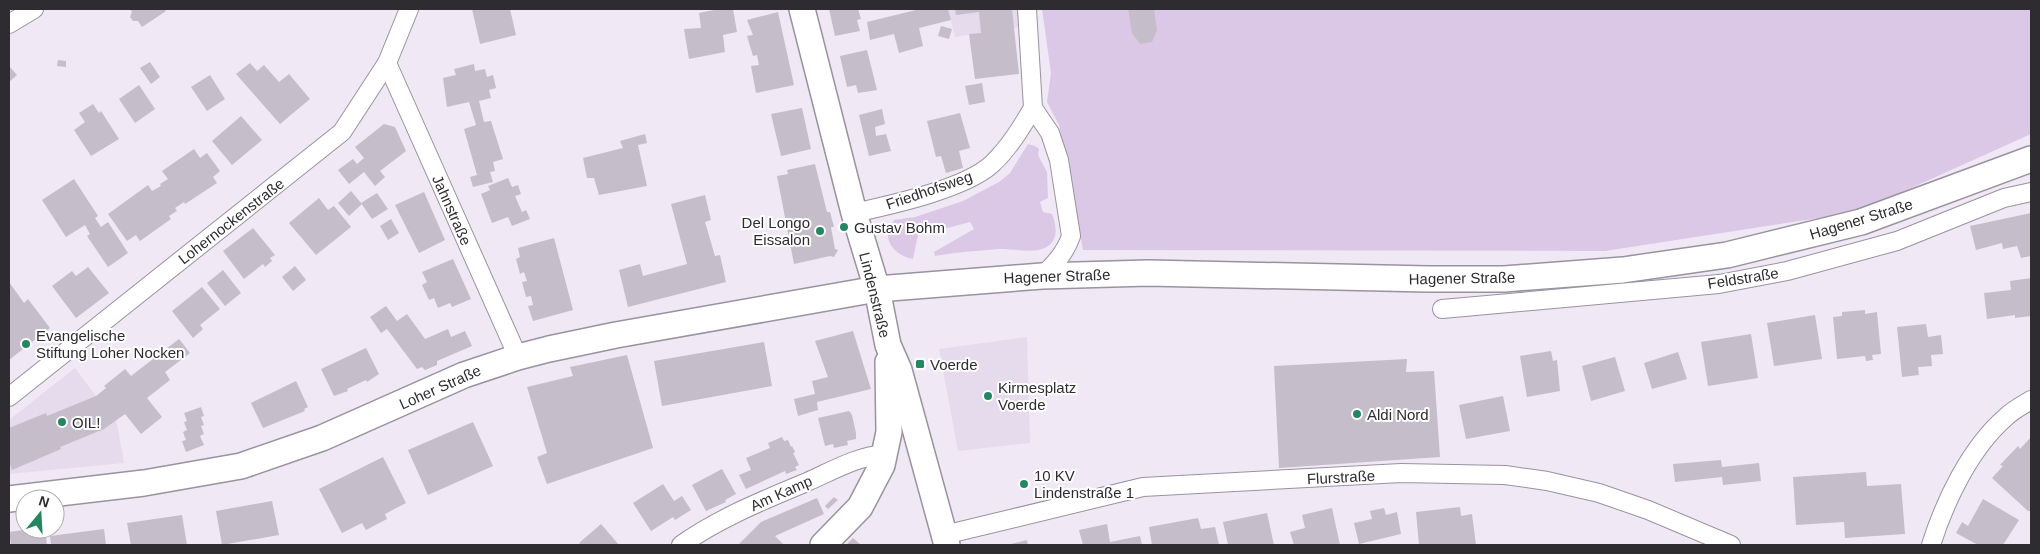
<svg xmlns="http://www.w3.org/2000/svg" width="2040" height="554" viewBox="0 0 2040 554" font-family="Helvetica,sans-serif">
<rect width="100%" height="100%" fill="#f0e8f5"/>
<g fill="#e6daed">
<polygon points="948,9 1020,9 1022,25 1015,28 955,37"/>
<polygon points="1027,337 1030,443 958,451 939,349"/>
<polygon points="75,368 117,424 124,463 9,474 9,420"/>
</g>
<g fill="#dbc8e7">
<polygon points="1042,9 2031,9 2031,134 1858,212 1605,251 1083,250 1059,125 1047,102 1051,73"/>
<path d="M1028,144l7,2 4,3 -1,6 9,17 1,26 -8,4 3,10 9,2c4,10 7,25 -4,32 -12,9 -37,2 -50,3 -21,2 -42,3 -63,7l-1,-4 40,-23 -4,-7 -30,8 -8,-2 -13,2 -6,29c-12,-2 -25,-11 -25,-24 0,-4 4,-11 6,-15l21,-3 48,-16 36,-19 11,-9z"/>
</g>
<g fill="#c5bdca">
<polygon points="130,9 164,9 166,11 142,27 138,21 133,21 130,17 132,12"/>
<polygon points="472,9 510,9 516,35 480,44"/>
<polygon points="719,9 733,9 737,32 723,35 725,52 689,59 684,29 701,28 699,13"/>
<polygon points="829,9 858,9 861,19 857,20 860,31 835,36"/>
<polygon points="920,9 948,9 951,20 919,28 923,46 899,53 894,34 870,40 867,22"/>
<polygon points="955,9 1012,9 1019,74 975,79 969,34 981,33 979,12 956,15"/>
<polygon points="1128,9 1154,9 1157,30 1152,42 1140,44 1132,33"/>
<polygon points="778,12 794,85 756,93 751,66 759,65 757,55 753,56 747,36 753,35 747,20"/>
<polygon points="941,26 952,29 949,39 938,36"/>
<polygon points="867,50 877,90 858,93 856,85 847,87 840,56"/>
<polygon points="58,60 66,61 66,67 57,66"/>
<polygon points="150,62 160,77 151,84 140,68"/>
<polygon points="250,63 257,71 264,65 279,82 289,74 310,99 280,124 236,74"/>
<polygon points="474,64 475,71 485,69 487,77 493,75 496,88 489,90 491,98 479,101 484,122 491,121 503,159 493,162 495,171 490,172 493,182 473,187 470,177 477,175 464,129 476,125 469,102 447,107 443,78 456,75 454,69"/>
<polygon points="9,66 17,75 9,82"/>
<polygon points="210,75 225,99 207,111 191,87"/>
<polygon points="982,83 985,102 969,105 965,86"/>
<polygon points="139,85 155,109 135,123 119,99"/>
<polygon points="93,104 99,113 101,111 119,139 91,156 74,130 85,122 79,113"/>
<polygon points="802,108 811,149 781,156 771,114"/>
<polygon points="882,109 885,124 875,127 876,136 886,134 891,151 869,156 859,115"/>
<polygon points="960,113 970,148 959,151 963,168 946,173 941,156 936,157 927,121"/>
<polygon points="241,116 262,140 232,165 212,141"/>
<polygon points="384,124 395,127 406,151 380,171 385,177 375,186 364,172 349,184 338,170 353,159 357,164 364,158 355,147"/>
<polygon points="645,134 647,143 638,145 647,186 599,195 594,178 587,178 583,158 623,148 620,141"/>
<polygon points="194,149 200,158 207,153 220,171 213,177 217,183 185,204 184,202 175,208 177,211 169,216 171,219 140,241 136,235 127,241 108,214 148,185 152,191 161,186 160,184 168,179 162,171"/>
<polygon points="815,164 827,212 830,212 834,227 831,227 835,249 838,250 834,257 830,256 794,264 777,176 788,174 787,170"/>
<polygon points="508,178 512,187 518,185 521,194 515,196 522,212 526,210 530,219 512,226 508,217 492,223 481,194 490,190 488,186"/>
<polygon points="74,179 98,216 95,218 101,227 108,222 128,253 108,267 87,236 90,234 85,225 66,237 42,200"/>
<polygon points="351,191 362,204 349,216 338,203"/>
<polygon points="424,192 445,240 419,253 395,205"/>
<polygon points="377,193 388,209 372,219 361,203"/>
<polygon points="705,195 711,220 705,222 715,256 720,255 726,282 628,307 619,270 640,264 643,276 687,264 671,204"/>
<polygon points="319,198 328,210 334,206 351,227 316,255 289,223"/>
<polygon points="2031,213 2031,256 2021,258 2017,246 2003,249 2002,243 1976,250 1970,226"/>
<polygon points="391,219 399,233 388,240 380,226"/>
<polygon points="253,228 275,255 270,258 272,261 265,267 263,264 244,279 223,251"/>
<polygon points="554,238 573,310 533,321 528,306 533,305 531,296 526,297 522,282 527,281 524,272 520,274 516,259 520,257 518,248"/>
<polygon points="453,259 471,299 452,307 450,303 438,308 434,298 429,300 422,285 427,282 422,272"/>
<polygon points="295,266 306,280 293,291 282,277"/>
<polygon points="88,267 109,293 76,318 52,286 72,271 76,276"/>
<polygon points="223,270 241,293 225,306 207,283"/>
<polygon points="2031,278 2031,316 2015,318 2015,315 1987,319 1984,293 2011,290 2010,281"/>
<polygon points="9,282 24,303 28,299 50,328 9,360"/>
<polygon points="202,287 220,309 200,325 203,329 193,338 172,311"/>
<polygon points="386,306 397,321 407,314 425,339 448,329 451,337 465,331 472,346 437,361 437,365 425,370 422,367 417,369 387,329 381,333 370,317"/>
<polygon points="1865,310 1865,314 1877,312 1881,354 1872,355 1873,360 1866,361 1865,356 1837,359 1833,317 1842,316 1842,312"/>
<polygon points="1815,315 1822,359 1774,366 1767,323"/>
<polygon points="1926,324 1928,337 1941,335 1943,354 1931,355 1932,366 1918,367 1919,375 1902,377 1897,327"/>
<polygon points="853,331 871,389 817,402 818,410 798,416 794,399 815,394 812,381 828,377 815,341"/>
<polygon points="1751,334 1758,378 1708,386 1701,342"/>
<polygon points="179,339 190,353 165,372 170,380 147,398 162,417 141,434 125,414 104,429 60,447 61,449 12,470 9,461 9,428 46,413 47,416 96,396 106,388 104,386 125,369 131,376"/>
<polygon points="764,342 772,386 662,406 654,361"/>
<polygon points="366,348 379,374 367,382 366,380 347,389 348,391 334,396 321,369"/>
<polygon points="1551,351 1553,361 1557,360 1560,391 1527,397 1520,356"/>
<polygon points="1678,352 1687,379 1652,389 1644,363"/>
<polygon points="627,355 653,448 547,484 537,457 547,453 527,387 573,376 570,367"/>
<polygon points="1615,357 1625,391 1591,401 1582,366"/>
<polygon points="1407,359 1406,372 1434,371 1440,457 1279,468 1274,366"/>
<polygon points="296,381 308,407 304,409 305,411 263,428 251,403"/>
<polygon points="1503,396 1510,431 1466,439 1459,405"/>
<polygon points="201,407 204,416 201,417 204,425 201,426 204,434 200,436 204,445 186,452 182,441 186,440 183,432 187,430 184,422 187,421 184,413"/>
<polygon points="849,411 852,415 856,433 856,439 847,441 848,445 834,448 833,444 825,446 818,418"/>
<polygon points="473,422 493,466 428,495 408,450"/>
<polygon points="782,437 784,441 788,440 791,447 792,446 795,452 793,453 799,465 795,467 797,470 786,474 785,471 746,489 739,475 751,470 746,458 770,448 768,443"/>
<polygon points="2031,437 2031,511 2028,511 1992,478 2003,466 2000,465 2018,446 2020,449"/>
<polygon points="383,457 406,503 385,514 387,519 366,530 362,523 342,533 319,489"/>
<polygon points="1721,460 1722,467 1759,463 1761,481 1723,485 1722,477 1675,482 1673,464"/>
<polygon points="722,469 736,494 725,500 726,502 706,511 692,485"/>
<polygon points="1866,472 1867,486 1901,484 1905,534 1845,538 1844,522 1796,525 1793,477"/>
<polygon points="1028,479 1029,487 1020,489 1018,482"/>
<polygon points="663,484 674,501 682,496 691,510 675,520 673,517 651,531 633,503"/>
<polygon points="834,497 838,500 828,509 825,506"/>
<polygon points="817,498 824,514 775,536 783,544 781,545 738,545 761,522"/>
<polygon points="1983,499 2019,520 2003,545 1978,545 1956,533 1962,522 1968,526"/>
<polygon points="272,501 279,535 222,545 216,511"/>
<polygon points="1460,507 1461,516 1472,514 1476,545 1419,545 1416,512"/>
<polygon points="1332,508 1340,545 1294,545 1290,532 1305,528 1302,515"/>
<polygon points="1384,508 1386,515 1397,512 1401,534 1359,544 1354,523 1372,519 1370,511"/>
<polygon points="1267,513 1274,545 1228,545 1223,522"/>
<polygon points="182,515 187,545 131,545 127,523"/>
<polygon points="1198,518 1201,529 1215,527 1219,545 1152,545 1149,527"/>
<polygon points="601,524 619,545 582,545 579,543"/>
<polygon points="1107,524 1110,542 1140,536 1142,545 1083,545 1079,530"/>
<polygon points="30,529 45,529 47,545 11,545 9,532"/>
<polygon points="104,529 106,545 51,545 50,536"/>
<polygon points="853,538 861,545 846,545"/>
<polygon points="1027,540 1028,545 1007,545"/>
</g>
<g fill="none" stroke-linecap="round" stroke-linejoin="round">
<defs>
<g id="street">
<path d="M1027,9l6,99 17,25 9,27 12,76c-6,17 -16,28 -29,40"/>
<polyline points="9,24 34,9"/>
<polyline points="387,63 518,357"/>
<path d="M854,213c36,-8 111,-24 138,-49 17,-16 29,-36 41,-56"/>
<polyline points="1442,309 1719,284 1787,271 1897,241 2004,198 2031,192"/>
<polyline points="9,397 342,132 387,63 409,9"/>
<polyline points="944,535 1143,487 1401,473 1505,475 1547,481 1599,493 1648,510 1731,545"/>
<path d="M681,545c38,-27 83,-45 126,-63 27,-12 48,-25 78,-28"/>
<path d="M1931,545c14,-44 39,-97 75,-128 7,-7 17,-12 25,-17"/>
</g>
<g id="secondary">
<polyline points="802,9 854,213 877,289 888,345 899,370 947,545"/>
<polyline points="9,499 144,483 241,466 322,438 464,375 518,357 549,349 616,335 877,289 1042,276 1148,273 1428,279 1504,279 1623,270 1727,255 1861,222 2031,159"/>
<polyline points="823,545 860,507 882,465 889,432 888,362"/>
</g>
</defs>
<use href="#street" stroke="#9a929e" stroke-width="20"/>
<use href="#secondary" stroke="#9a929e" stroke-width="28"/>
<use href="#street" stroke="#fff" stroke-width="18"/>
<use href="#secondary" stroke="#fff" stroke-width="25"/>
</g>
<g fill="#258761" stroke="#fff" stroke-width="2">
<circle cx="844" cy="227" r="5"/>
<circle cx="820" cy="231" r="5"/>
<circle cx="26" cy="344" r="5"/>
<rect x="915" y="359" width="10" height="10" rx="2.5"/>
<circle cx="988" cy="396" r="5"/>
<circle cx="1357" cy="414" r="5"/>
<circle cx="62" cy="422" r="5"/>
<circle cx="1024" cy="484" r="5"/>
</g>
<g text-anchor="middle" dominant-baseline="central" stroke-width="4" stroke-linejoin="round" paint-order="stroke">
<g font-size="15" fill="#2f2c31" stroke="#fff">
<text transform="translate(929 190) rotate(-19)">Friedhofsweg</text>
<text transform="translate(452 210) rotate(66)">Jahnstraße</text>
<text transform="translate(1861 219) rotate(-17)">Hagener Straße</text>
<text transform="translate(231 221) rotate(-38)">Lohernockenstraße</text>
<text transform="translate(1057 276) rotate(-2)">Hagener Straße</text>
<text transform="translate(1462 278) rotate(-1)">Hagener Straße</text>
<text transform="translate(1743 278) rotate(-9)">Feldstraße</text>
<text transform="translate(875 295) rotate(76)">Lindenstraße</text>
<text transform="translate(440 387) rotate(-24)">Loher Straße</text>
<text transform="translate(1341 477) rotate(-3)">Flurstraße</text>
<text transform="translate(781 493) rotate(-24)">Am Kamp</text>
</g>
<g font-size="15" fill="#2f2c31" stroke="#fff" text-anchor="start">
<text x="810" y="222" text-anchor="end">Del Longo<tspan x="810" dy="17">Eissalon</tspan></text>
<text x="854" y="227">Gustav Bohm</text>
<text x="36" y="335">Evangelische<tspan x="36" dy="17">Stiftung Loher Nocken</tspan></text>
<text x="930" y="364">Voerde</text>
<text x="998" y="387">Kirmesplatz<tspan x="998" dy="17">Voerde</tspan></text>
<text x="1367" y="414">Aldi Nord</text>
<text x="72" y="422">OIL!</text>
<text x="1034" y="475">10 KV<tspan x="1034" dy="17">Lindenstraße 1</tspan></text>
</g>
</g>
<rect width="2040" height="554" fill="none" stroke="#2f2c31" stroke-width="20"/>
<g transform="translate(40 514) rotate(18)"><circle r="24" fill="#ffffff" stroke="#acabad"/>
<path d="M0-4L9 19L0 12L-9 19Z" fill="#258761"/>
<text y="-8" font-size="14" font-weight="bold" text-anchor="middle" fill="#2f2c31">N</text>
</g>
</svg>
